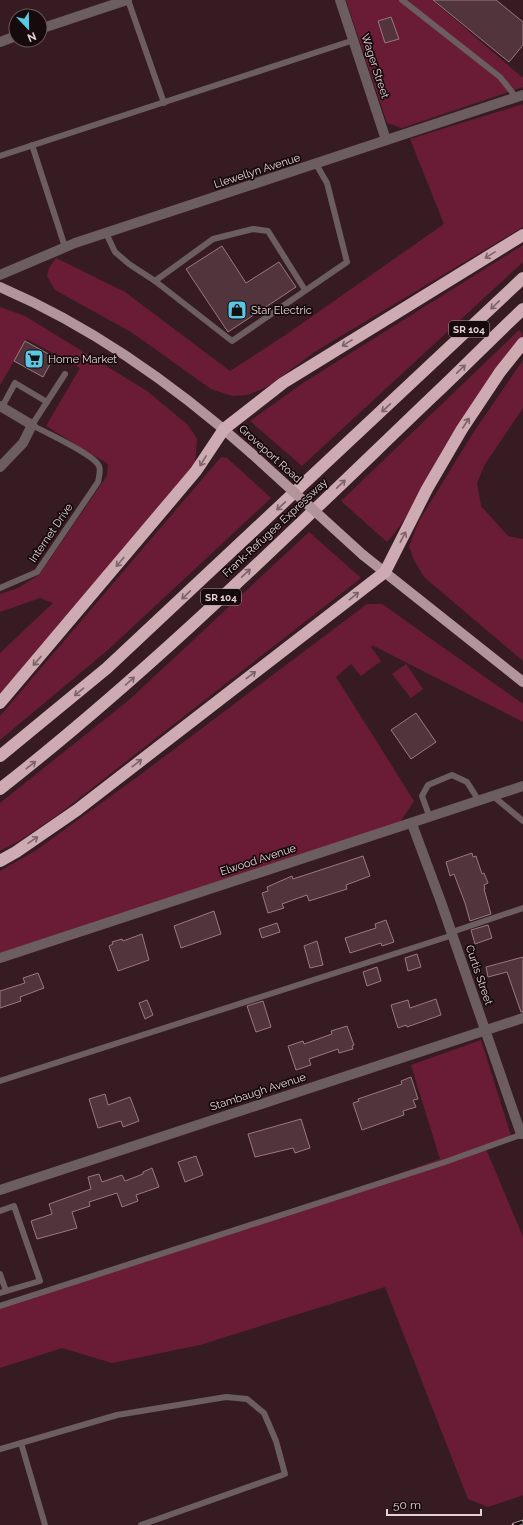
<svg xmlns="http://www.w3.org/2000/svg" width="523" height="1525" viewBox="0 0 523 1525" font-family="Raleway,sans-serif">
<rect width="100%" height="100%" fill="#361c22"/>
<g fill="#6a1c36">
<polygon points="346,0 432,0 523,78 523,87 402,128 387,123"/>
<polygon points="523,104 523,227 316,351 267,387 247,395 232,396 211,389 131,332 55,290 47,276 49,268 56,258 125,292 230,371 284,336 444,224 410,139"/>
<polygon points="523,245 523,262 302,466 250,421 303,383"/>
<polygon points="0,307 25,316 147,391 188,425 197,439 195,465 0,695 0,653 53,603 40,598 0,612 0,594 18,588 39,575 107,476 108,464 46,426 80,368 27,339 0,385"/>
<path d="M519,330l4,5c-28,36 -56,74 -79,113 -18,31 -33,68 -57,94l-46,-41z"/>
<polygon points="523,360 523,408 485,464 477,483 481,506 508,536 523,539 523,661 424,577 414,560 409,546 419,521 473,433"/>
<polygon points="221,457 227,458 271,498 109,649 0,740 0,716"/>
<polygon points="309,532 361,578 59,814 19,841 0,851 0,803 129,700"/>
<polygon points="367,604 382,604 523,704 523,722 372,645 371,647 381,661 361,676 351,664 336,677 414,801 400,822 0,953 0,871 35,851 140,775"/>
<polygon points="406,664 423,689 411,698 392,674"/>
<polygon points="481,1040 512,1139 486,1149 523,1237 523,1495 488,1507 468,1499 385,1287 200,1345 112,1363 62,1348 0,1368 0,1308 205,1242 440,1159 411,1065"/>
</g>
<g fill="#52353c" stroke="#9a787f">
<polygon points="433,0 496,0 523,22 523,45 509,62"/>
<polygon points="391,17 399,39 385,43 378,21"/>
<polygon points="222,246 246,283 279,262 296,287 228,332 186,269"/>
<polygon points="25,341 54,357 43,377 14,361"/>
<polygon points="416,713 436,742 411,759 391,730"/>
<polygon points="472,853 473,857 476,856 482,874 484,873 488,883 484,885 485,889 484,889 491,914 470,921 465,903 454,874 450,876 446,862"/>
<polygon points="363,856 370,876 346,885 347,889 309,901 307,895 282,904 284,908 268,913 262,893 268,891 267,887 292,876 293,879"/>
<polygon points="214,911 221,934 181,948 174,926"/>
<polygon points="386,920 394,942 382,946 381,943 350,953 345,938 376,928 375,924"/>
<polygon points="277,923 280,932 262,938 259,929"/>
<polygon points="488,925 492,938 475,944 471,930"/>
<polygon points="142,934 149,960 118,971 109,946 113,944 112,942 122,939 123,941"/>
<polygon points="317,941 323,965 310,968 304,946"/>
<polygon points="417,954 421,967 408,971 405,958"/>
<polygon points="523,957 523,1012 521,1012 507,972 488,977 486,967"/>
<polygon points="377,967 381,981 367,986 363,972"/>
<polygon points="38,973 44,988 20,997 21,1001 0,1008 0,991 25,983 23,978"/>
<polygon points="436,999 441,1015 407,1027 406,1025 398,1028 391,1005 408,1000 410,1008"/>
<polygon points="147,1000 153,1015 145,1019 139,1003"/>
<polygon points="263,1001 271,1027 256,1032 247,1006"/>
<polygon points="347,1026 354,1045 352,1046 353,1049 339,1053 338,1049 309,1059 311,1065 296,1070 288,1046 303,1041 304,1044 332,1034 331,1031"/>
<polygon points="411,1077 418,1099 413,1100 416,1107 403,1111 404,1115 362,1130 353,1103 359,1101 358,1099 402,1084 401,1081"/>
<polygon points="105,1094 108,1105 130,1097 139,1121 123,1127 121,1121 98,1128 89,1099"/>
<polygon points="301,1119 310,1148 295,1153 293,1148 255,1157 248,1134"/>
<polygon points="196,1156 203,1175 185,1182 178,1162"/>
<polygon points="152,1168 159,1187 136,1195 138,1201 122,1207 117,1193 89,1202 90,1206 72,1212 77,1228 37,1239 31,1221 52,1214 49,1204 91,1189 88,1177 99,1174 102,1182 122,1175 125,1181 143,1174 143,1172"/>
</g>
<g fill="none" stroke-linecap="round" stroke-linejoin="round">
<g stroke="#6b5d60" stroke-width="6">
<polyline points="128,0 164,103"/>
<polyline points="402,0 500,77 516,97"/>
<polyline points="32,145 65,247"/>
<polyline points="0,156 354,40"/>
<polyline points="106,233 115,252 129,264 155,281 232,341 347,262 327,183 316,164"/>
<polyline points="155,281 213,239 253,229 268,231 305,290"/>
<polyline points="2,407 15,383 47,402"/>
<path d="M0,588l37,-16 61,-90c1,-6 3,-11 1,-16 -5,-12 -53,-33 -67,-41l33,-51"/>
<polyline points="493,796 523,821"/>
<polyline points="430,818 422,796 428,785 452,775 467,782 479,801"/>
<polyline points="452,932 523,908"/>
<polyline points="0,1081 453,935"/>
<polyline points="0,1211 14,1206 40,1281 0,1293"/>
<polyline points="0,1274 6,1291"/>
<polyline points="0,1306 445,1162 523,1134"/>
<polyline points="21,1443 45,1525"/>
<polyline points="0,1449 117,1415 226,1397 247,1399 264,1413 276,1441 285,1474 141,1525"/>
</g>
<g stroke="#6b5d60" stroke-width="10">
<polyline points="340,0 386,140"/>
<polyline points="40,29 127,0"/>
<polyline points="0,42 16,36"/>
<polyline points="0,275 75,243 523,95"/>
<polyline points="0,406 32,425 23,443 0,467"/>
<polyline points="412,824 441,902 521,1134"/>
<polyline points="0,958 523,786"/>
<polyline points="0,1190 523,1018"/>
</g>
<g stroke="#b2959a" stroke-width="10">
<path d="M0,287c91,39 177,100 251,166"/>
<polyline points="363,555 523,682"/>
</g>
<g stroke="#ceabb2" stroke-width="12">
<polyline points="0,703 196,471 224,429 283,383 523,235"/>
<polyline points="0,756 107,668 523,278"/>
<path d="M0,789c153,-120 291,-257 431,-391 31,-29 61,-60 92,-89"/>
<polyline points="0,861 16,852 77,810 385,572 427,489 462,429 500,372 523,343"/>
</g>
<defs>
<polyline id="rail" points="514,1525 523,1522"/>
</defs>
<use href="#rail" stroke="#bba6ab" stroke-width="4.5"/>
<use href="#rail" stroke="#160a0d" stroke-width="3" stroke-dasharray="9" stroke-linecap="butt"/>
<polyline stroke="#b2959a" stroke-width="10" points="251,453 363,555"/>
</g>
<defs><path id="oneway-shaft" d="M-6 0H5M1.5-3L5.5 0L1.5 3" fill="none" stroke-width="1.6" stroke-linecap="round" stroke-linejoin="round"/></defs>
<g stroke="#7b6368">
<use href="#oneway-shaft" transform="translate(490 255) rotate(148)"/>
<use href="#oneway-shaft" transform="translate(495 305) rotate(136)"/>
<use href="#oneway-shaft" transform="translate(347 343) rotate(148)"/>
<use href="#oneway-shaft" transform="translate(461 369) rotate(-44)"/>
<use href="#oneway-shaft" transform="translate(386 408) rotate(137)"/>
<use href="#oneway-shaft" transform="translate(466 423) rotate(-57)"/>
<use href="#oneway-shaft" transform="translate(203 461) rotate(122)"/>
<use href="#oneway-shaft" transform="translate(341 484) rotate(-43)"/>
<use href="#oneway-shaft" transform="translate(281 506) rotate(137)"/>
<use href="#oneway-shaft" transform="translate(403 537) rotate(-62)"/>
<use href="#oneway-shaft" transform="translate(120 562) rotate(130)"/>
<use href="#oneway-shaft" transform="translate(246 573) rotate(-43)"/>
<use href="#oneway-shaft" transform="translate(186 595) rotate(136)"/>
<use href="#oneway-shaft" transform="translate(354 596) rotate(-39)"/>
<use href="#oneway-shaft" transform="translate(37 661) rotate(131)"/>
<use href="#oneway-shaft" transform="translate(251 675) rotate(-37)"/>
<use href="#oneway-shaft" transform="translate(130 681) rotate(-42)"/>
<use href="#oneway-shaft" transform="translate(79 692) rotate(140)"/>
<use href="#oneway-shaft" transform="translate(137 763) rotate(-38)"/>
<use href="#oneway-shaft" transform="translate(31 765) rotate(-38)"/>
<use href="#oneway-shaft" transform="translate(33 840) rotate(-34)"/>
</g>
<defs>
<symbol id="shop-square" viewBox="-11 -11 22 22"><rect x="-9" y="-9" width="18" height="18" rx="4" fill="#57c9e2" stroke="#160a0d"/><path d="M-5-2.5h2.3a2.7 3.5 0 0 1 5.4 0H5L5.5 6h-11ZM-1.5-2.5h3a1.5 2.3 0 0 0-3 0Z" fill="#111"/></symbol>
<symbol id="supermarket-square" viewBox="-11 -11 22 22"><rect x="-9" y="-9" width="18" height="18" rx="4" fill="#57c9e2" stroke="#160a0d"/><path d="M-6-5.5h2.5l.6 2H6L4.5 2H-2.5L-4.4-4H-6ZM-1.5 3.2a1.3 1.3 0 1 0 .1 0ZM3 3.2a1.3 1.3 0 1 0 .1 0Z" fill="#111"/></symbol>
</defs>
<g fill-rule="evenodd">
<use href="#shop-square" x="226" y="299" width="22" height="22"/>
<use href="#supermarket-square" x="23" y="348" width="22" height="22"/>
</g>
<g text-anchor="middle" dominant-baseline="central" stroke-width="3.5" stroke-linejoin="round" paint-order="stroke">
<g fill="#160a0d" stroke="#a69599" stroke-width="1">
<rect x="449" y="321" width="40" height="16" rx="3"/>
<rect x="201" y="589" width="40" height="16" rx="3"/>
</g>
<g font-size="10" font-weight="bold" fill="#e4d1d5">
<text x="469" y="329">SR 104</text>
<text x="221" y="597">SR 104</text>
</g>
<g font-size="11" fill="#e4d1d5" stroke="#160a0d">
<text transform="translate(375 66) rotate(72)">Wager Street</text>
<text transform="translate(257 171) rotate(-18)">Llewellyn Avenue</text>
<text transform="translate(270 454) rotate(42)">Groveport Road</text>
<text transform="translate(275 528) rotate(-43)">Frank-Refugee Expressway</text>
<text transform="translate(51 533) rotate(-56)">Internet Drive</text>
<text transform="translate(258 860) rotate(-18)">Elwood Avenue</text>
<text transform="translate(479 975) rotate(71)">Curtis Street</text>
<text transform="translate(258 1092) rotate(-18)">Stambaugh Avenue</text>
</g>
<g font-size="11" fill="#e4d1d5" stroke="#160a0d" text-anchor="start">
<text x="251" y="310">Star Electric</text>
<text x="48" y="359">Home Market</text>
</g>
</g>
<g transform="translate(28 28) rotate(158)"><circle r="19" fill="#160a0d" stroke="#685a5d"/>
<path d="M0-3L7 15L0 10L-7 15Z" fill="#57c9e2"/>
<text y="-6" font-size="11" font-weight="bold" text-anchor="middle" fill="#e4d1d5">N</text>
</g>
<path d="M387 1509v6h94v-6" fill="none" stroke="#e4d1d5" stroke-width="2"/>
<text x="393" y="1509" font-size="12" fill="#e4d1d5" stroke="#160a0d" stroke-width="3" paint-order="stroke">50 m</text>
</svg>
